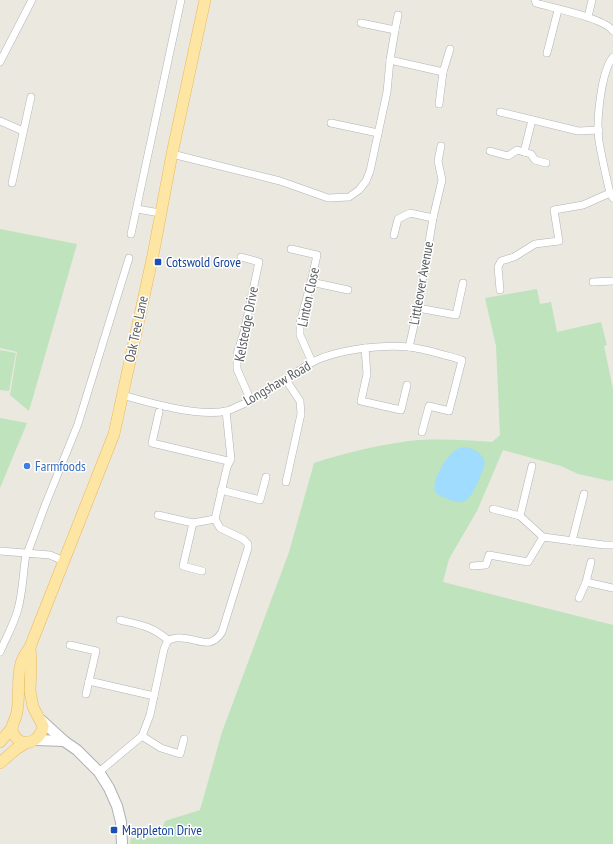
<svg xmlns="http://www.w3.org/2000/svg" width="613" height="844" viewBox="0 0 613 844" font-family="'PT Sans Narrow',sans-serif">
<rect width="100%" height="100%" fill="#ebe8e0"/>
<g fill="#bfe3bc">
<polygon points="0,229 77,244 29,411 10,395 17,352 0,348"/>
<path d="M537,289l3,15 11,-2 6,30 44,-10 6,23 -3,1 9,43v91l-3,1 -32,-7 -17,-8 -58,-16 -26,61 -28,48 -6,23 170,43v219h-483l1,-6h27l7,-17 35,-11 22,-78 67,-180 25,-89c30,-10 65,-18 95,-22 28,-3 56,-1 83,1l8,-7 -4,-89 -11,-48z"/>
<polygon points="0,350 16,353 9,391 0,390"/>
<polygon points="0,418 27,423 0,488"/>
</g>
<path fill="#9fdcfd" d="M466,447c10,3 16,6 19,16 -3,10 -12,36 -22,39 -5,1 -11,-1 -15,-3 -5,-2 -10,-3 -13,-8 -4,-11 13,-37 22,-42 3,-1 7,-2 9,-2z"/>
<g fill="none" stroke-linecap="round" stroke-linejoin="round">
<defs>
<g id="street">
<path d="M535,0l1,3c16,5 69,15 77,28"/>
<polyline points="588,17 592,0"/>
<polyline points="361,23 395,30 390,60"/>
<polyline points="395,30 398,15"/>
<polyline points="547,53 558,10"/>
<path d="M613,57c-12,14 -17,65 -14,84 3,18 7,35 11,52l3,5"/>
<polyline points="0,62 32,0"/>
<polyline points="439,104 443,72"/>
<polyline points="500,112 578,131 599,130"/>
<polyline points="0,121 23,131"/>
<polyline points="331,123 378,133"/>
<polyline points="490,151 508,156 517,150 524,152 532,120"/>
<polyline points="524,152 531,154 535,160 546,163"/>
<polyline points="172,154 280,181 328,198 349,197 359,190 366,181 370,171 387,92 390,60 443,72 450,49"/>
<polyline points="12,183 31,97"/>
<polyline points="137,209 160,213"/>
<polyline points="131,234 181,0"/>
<polyline points="394,235 398,219 410,213 433,218"/>
<polyline points="291,249 317,255 311,282 300,323 300,335 312,362"/>
<polyline points="241,257 259,262 244,332 237,354 237,369 251,401"/>
<polyline points="311,282 348,290"/>
<polyline points="593,282 613,281"/>
<polyline points="500,290 498,267 501,261 514,257 535,244 559,241 554,210 583,205 610,193"/>
<polyline points="418,308 456,315 463,283"/>
<polyline points="409,347 418,308 433,218 442,180 438,161 441,146"/>
<polyline points="365,348 367,374 361,401 401,410 407,385"/>
<path d="M122,395c28,8 76,22 105,16 4,-1 9,-4 14,-6 25,-10 46,-28 70,-42 23,-13 71,-19 98,-16 17,2 35,8 53,13l-13,51 -20,-5 -7,26"/>
<polyline points="159,412 152,443 228,461"/>
<polyline points="286,482 301,414 300,401 286,380"/>
<polyline points="221,490 260,500 266,477"/>
<polyline points="493,509 520,516 543,537"/>
<polyline points="158,515 193,523 215,519"/>
<polyline points="520,516 532,466"/>
<polyline points="193,523 183,566 202,571"/>
<polyline points="543,537 604,545 613,545"/>
<polyline points="572,541 584,494"/>
<polyline points="0,551 50,555 64,561"/>
<polyline points="27,554 46,503 78,424 129,258"/>
<polyline points="473,566 486,565 489,555 528,562 543,537"/>
<polyline points="586,582 613,588"/>
<polyline points="579,598 586,582 591,562"/>
<path d="M120,620c21,5 31,6 48,20"/>
<polyline points="70,645 96,651 89,681 154,696"/>
<path d="M0,652c6,-14 14,-28 18,-43 5,-18 5,-37 8,-55"/>
<polyline points="86,694 89,681"/>
<polyline points="142,736 161,748 180,754 184,739"/>
<path d="M99,772l43,-36 8,-21 14,-66 4,-9c4,-1 9,-3 13,-2 17,0 29,13 41,-6l26,-84v-4l-5,-5 -23,-11 -5,-9 12,-52 4,-8 -5,-48"/>
</g>
<g id="secondary">
<polyline points="41,720 64,741 77,750 99,772 109,788 117,806 121,822 122,844"/>
<polyline points="36,740 64,741"/>
</g>
<g id="primary">
<path d="M30,647l1,18 -1,26 3,16 10,19c-2,16 -22,24 -30,7 -3,-7 1,-10 3,-17 5,-17 0,-36 5,-52 1,-6 6,-12 9,-17l84,-213 39,-179 19,-101 33,-154"/>
<polyline points="0,742 12,728"/>
<polyline points="0,763 16,749 26,743"/>
</g>
</defs>
<use href="#street" stroke="#b1b3b7" stroke-width="8"/>
<use href="#secondary" stroke="#adb1b5" stroke-width="12"/>
<use href="#primary" stroke="#edb657" stroke-width="12"/>
<use href="#street" stroke="#fff" stroke-width="7"/>
<use href="#secondary" stroke="#fff" stroke-width="10"/>
<use href="#primary" stroke="#fde6a3" stroke-width="11"/>
</g>
<g fill="#1a4fb4" stroke="#fff" stroke-width="1.5">
<rect x="154" y="258" width="8" height="8" rx="2"/>
<rect x="110" y="826" width="8" height="8" rx="2"/>
</g>
<circle fill="#3f7fe0" stroke="#fff" stroke-width="1.5" cx="27" cy="466" r="4"/>
<g text-anchor="middle" dominant-baseline="central" stroke-width="3" stroke-linejoin="round" paint-order="stroke">
<g font-size="14" fill="#164399" stroke="#fff" text-anchor="start">
<text x="166" y="262">Cotswold Grove</text>
<text x="122" y="830">Mappleton Drive</text>
</g>
<g font-size="14" fill="#595d60" stroke="#fff">
<text transform="translate(421 283) rotate(-80)">Littleover Avenue</text>
<text transform="translate(308 297) rotate(-78)">Linton Close</text>
<text transform="translate(246 324) rotate(-79)">Kelstedge Drive</text>
<text transform="translate(136 329) rotate(-78)">Oak Tree Lane</text>
<text transform="translate(277 383) rotate(-30)">Longshaw Road</text>
</g>
<g font-size="14" fill="#366cbe" stroke="#fff" text-anchor="start">
<text x="35" y="466">Farmfoods</text>
</g>
</g>
</svg>
